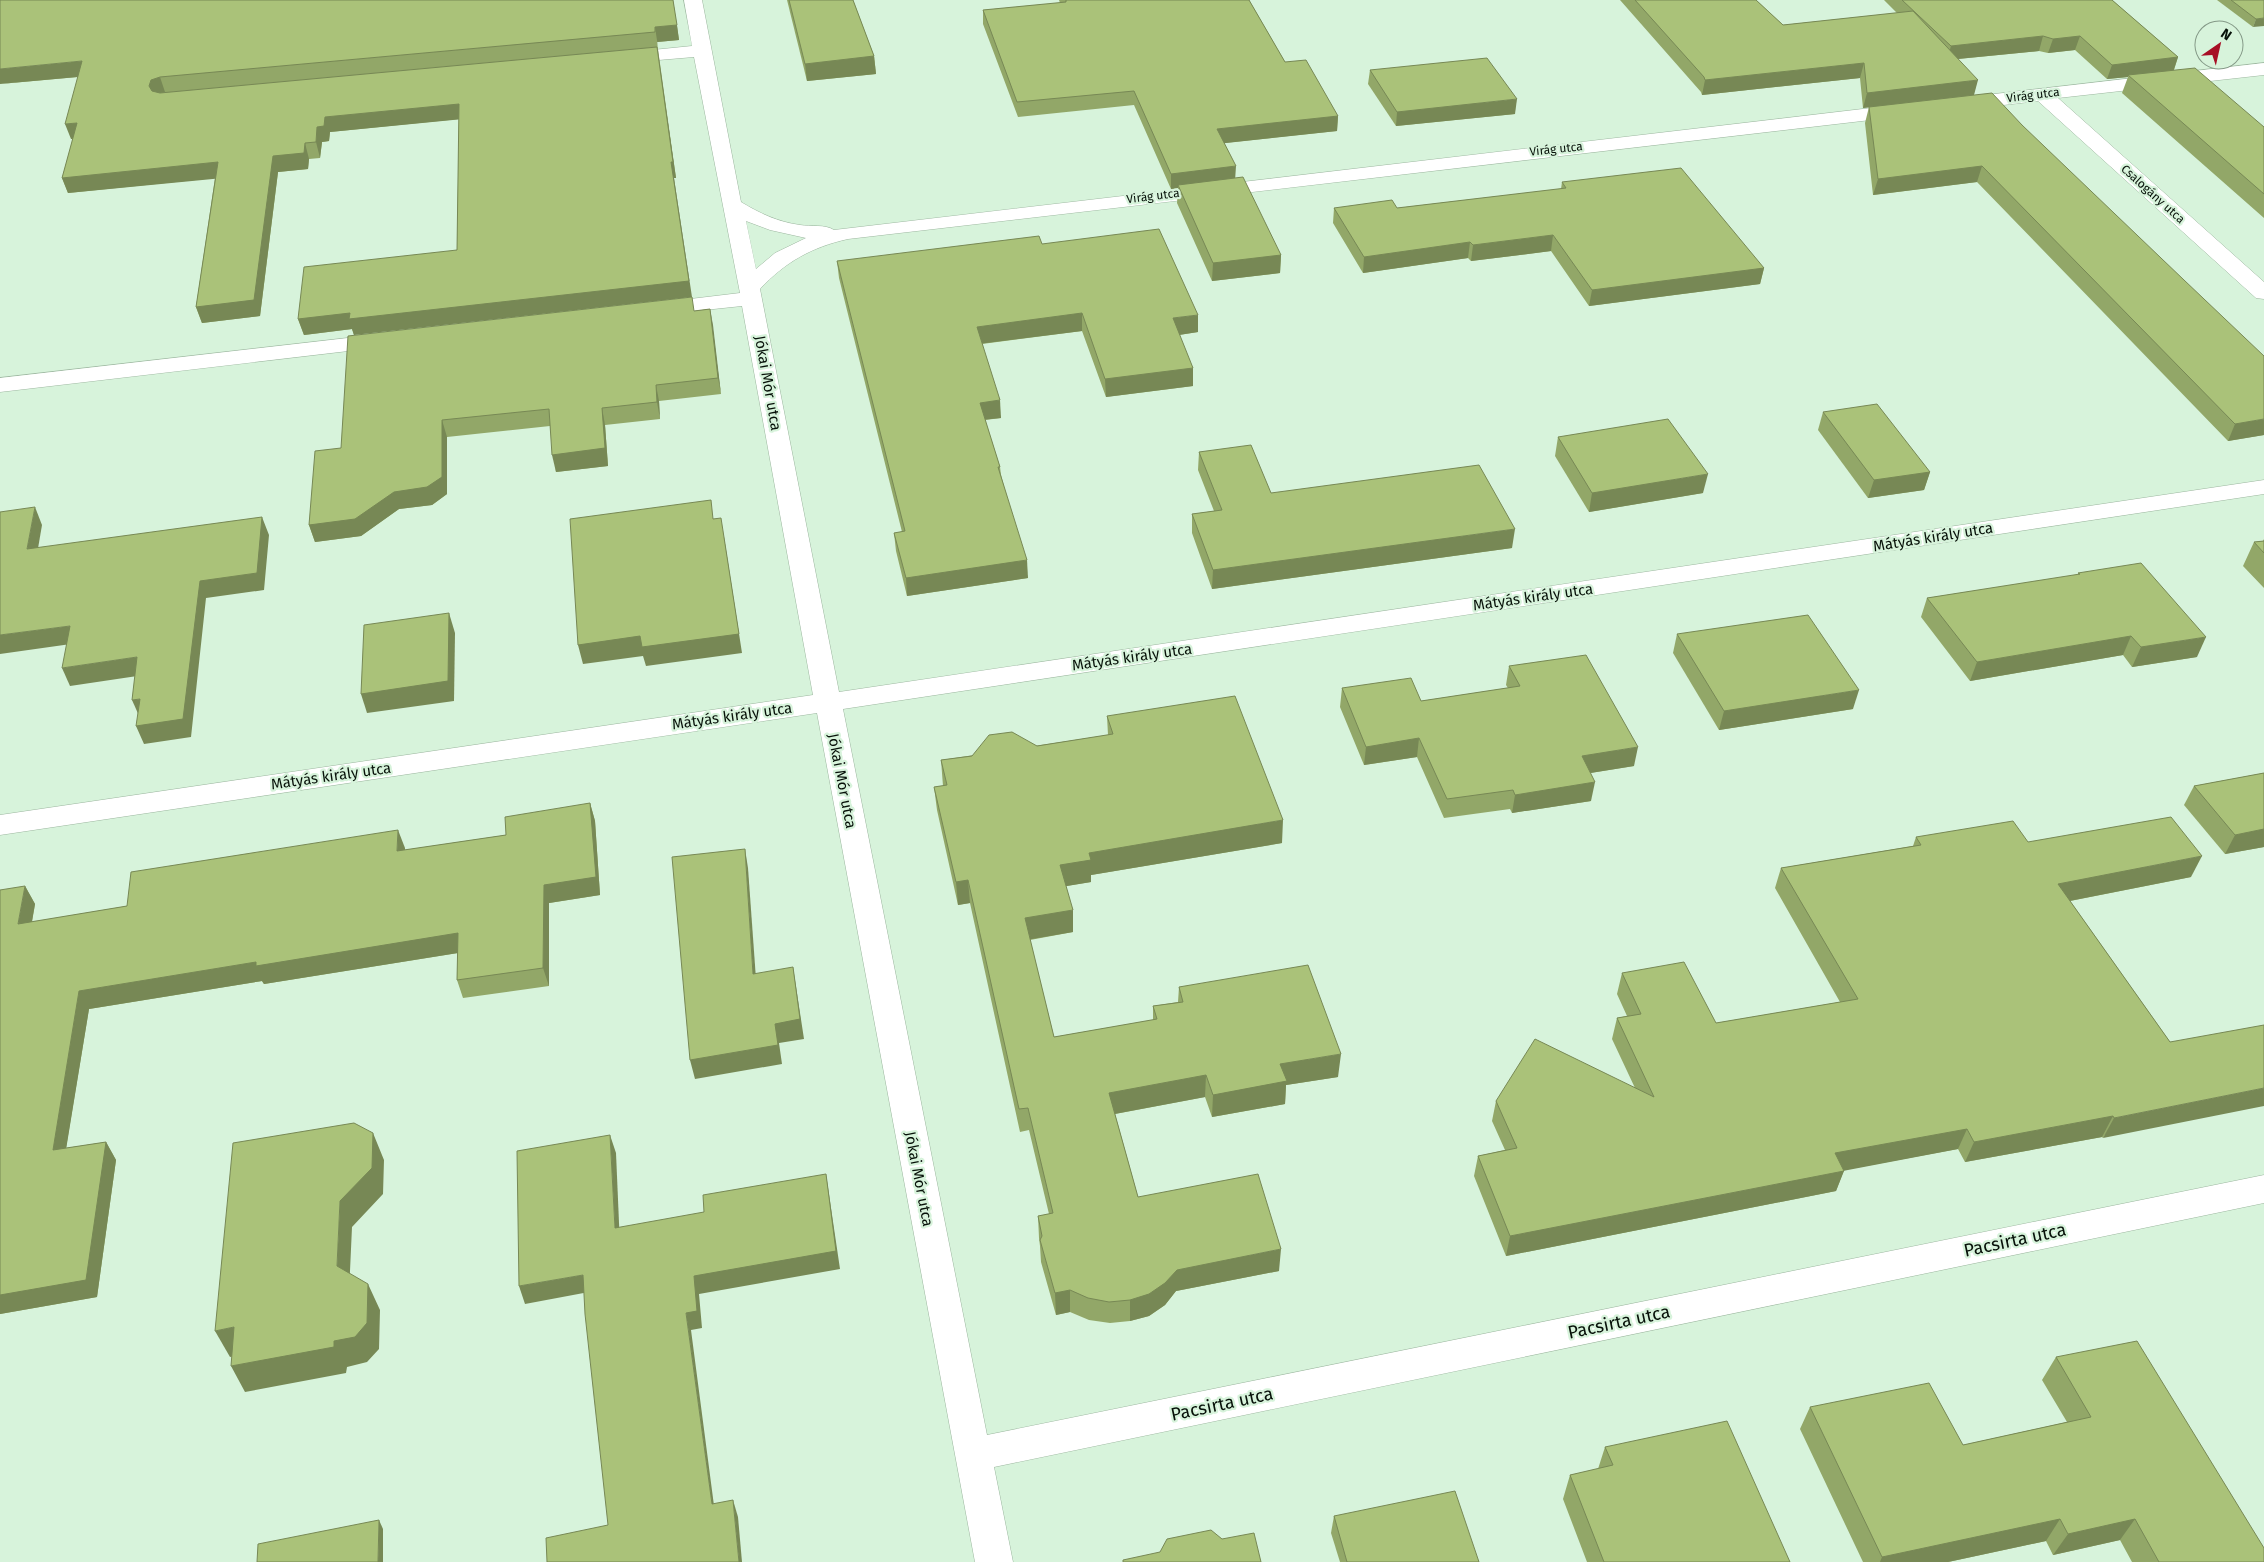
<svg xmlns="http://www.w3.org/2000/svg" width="2264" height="1562" viewBox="0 0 2264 1562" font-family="'Fira Sans',sans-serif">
<rect width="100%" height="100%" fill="#d7f3db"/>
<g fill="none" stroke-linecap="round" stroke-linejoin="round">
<defs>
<g id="minor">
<path d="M684,0h18l39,202c18,11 37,20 59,23 11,2 25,-1 34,5l1071,-126 7,2 2,4 -2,4 -7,2 -1057,123c-36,8 -63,23 -88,50l79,403 1425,-212v14l-1421,215 144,726 1277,-260v28l-1270,264 19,95h-38l-158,-849 -817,122v-20l813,-120 -71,-389 -85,9 -8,-1 -3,-5 3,-5 8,-1 83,-10 -46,-236 -71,6 -6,-1 -3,-4 3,-4 6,-1 69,-7zM746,221l24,9 36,8 -31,15 -19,16z"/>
<polygon points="2264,63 2264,75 2058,98 2264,282 2264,299 2256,298 2038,101 1960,110 1953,108 1951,104 1953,100 1960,98"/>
<polygon points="383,334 391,336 394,341 391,346 0,392 0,378"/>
</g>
</defs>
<use href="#minor" stroke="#9cb69f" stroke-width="1"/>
<use href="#minor" fill="#fff" fill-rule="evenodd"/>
</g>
<g fill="#92a768">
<polygon points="673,0 679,40 657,42 676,178 674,178 354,335 352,329 304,335 298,319 457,250 459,119 330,132 329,141 322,142 320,158 309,159 308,169 278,172 260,316 202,323 196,307 215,178 68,193 62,178 73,139 71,139 78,77 0,84"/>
<polygon points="787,0 853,0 874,56 876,74 807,81"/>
<polygon points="1059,0 1249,0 1285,62 1338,116 1337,131 1224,143 1235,178 1281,255 1280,273 1212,281 1177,203 1178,188 1171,189 1134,105 1018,117 983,24 983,10 1060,3"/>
<polygon points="1620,0 1756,0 1783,25 1897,13 1884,0 2112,0 2178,57 2174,70 2264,127 2264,218 2122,93 2128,77 2107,79 2075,50 2048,53 2039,51 1958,59 1974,95 2264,435 2228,441 1977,182 1873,195 1865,123 1869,107 1863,108 1860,78 1702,95 1701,92"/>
<polygon points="2217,0 2264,0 2253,27"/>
<polygon points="1370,70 1515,114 1396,126 1368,84"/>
<polygon points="1562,182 1764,268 1760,284 1589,306 1551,251 1471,261 1468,258 1363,273 1333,223 1334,208 1397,208 1561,189"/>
<polygon points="1042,244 1198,332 1179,335 1193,386 1106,397 1082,331 982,344 1001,418 985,420 1000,467 1001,475 1028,578 907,596 896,551 894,533 902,532 839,278 837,261"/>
<polygon points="710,309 721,394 659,401 660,419 605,425 608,466 556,472 550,426 447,437 447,494 432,505 399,509 361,536 315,542 309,525 341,448 694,311"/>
<polygon points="1823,412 1930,472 1924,490 1868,498 1818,430"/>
<polygon points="1558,437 1703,493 1589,512 1555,456"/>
<polygon points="1199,452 1271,493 1512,548 1212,589 1192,533 1192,514 1214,511 1198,470"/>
<polygon points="2264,539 2264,588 2243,566 2254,542 2263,541"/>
<polygon points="2078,573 2197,657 2132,667 2123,655 1970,681 1921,617 1927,598 2078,575"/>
<polygon points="1677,634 1853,709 1719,730 1673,653"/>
<polygon points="1509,666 1634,766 1590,773 1591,801 1512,813 1510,809 1444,818 1417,757 1364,765 1340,707 1342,688 1421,701 1508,688 1506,685"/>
<polygon points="1107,716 1282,843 1091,875 1091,882 1066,886 1073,932 1030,940 1054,1037 1153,1020 1153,1006 1178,1002 1179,987 1338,1077 1286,1085 1285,1104 1212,1117 1205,1097 1115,1114 1138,1197 1279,1271 1176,1291 1165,1305 1149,1316 1130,1321 1110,1323 1089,1320 1070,1312 1056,1315 1041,1262 1040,1246 1039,1238 1038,1216 1049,1214 1029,1130 1020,1132 970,903 958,905 937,810 934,787 943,786 941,760 1108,735"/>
<polygon points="2264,773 2264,847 2225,854 2184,805 2194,786"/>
<polygon points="590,803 595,821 600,895 549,903 549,986 463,998 457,980 458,953 264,984 262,981 89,1009 66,1148 106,1142 116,1160 97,1297 0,1314 25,886 35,904 32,922 127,906 405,848 405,850 506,835"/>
<polygon points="1916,837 2028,842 2191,877 2070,901 2170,1042 2103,1138 2102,1137 1965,1162 1958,1149 1844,1170 1836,1191 1506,1256 1474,1176 1478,1156 1505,1150 1492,1121 1496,1101 1635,1088 1612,1039 1617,1018 1627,1016 1617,994 1622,973 1716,1023 1840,1002 1775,888 1781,868 1913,846"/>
<polygon points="2056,1357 2264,1562 2132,1562 2120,1540 2053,1555 2046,1541 1948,1562 1863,1562 1800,1429 1810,1407 1963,1445 2067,1422 2042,1380"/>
<polygon points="1605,1447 1790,1562 1587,1562 1563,1499 1570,1475 1598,1469"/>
<polygon points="1334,1516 1479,1562 1340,1562 1331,1533"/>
</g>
<g fill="#785">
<polygon points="2264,18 2264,26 2253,27 2256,19"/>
<polygon points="677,25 679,40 657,42 658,47 655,27"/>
<polygon points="2043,36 2039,51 1947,60 1951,46"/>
<polygon points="2080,36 2075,50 2048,53 2053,39"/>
<polygon points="657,47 676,178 674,178 692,297 354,335 352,329 304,335 298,319 671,162"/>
<polygon points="874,56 876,74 807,81 805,64"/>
<polygon points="2178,57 2173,72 2128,75 2128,77 2107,79 2112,65"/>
<polygon points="82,61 88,76 0,84 0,69"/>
<polygon points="1864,63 1860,78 1702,95 1705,80"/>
<polygon points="160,77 165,92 154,101 149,86 151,80"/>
<polygon points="1978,80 1974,95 1863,108 1867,93"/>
<polygon points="1517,99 1515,114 1396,126 1397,112"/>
<polygon points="459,104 463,119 330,132 329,141 322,142 320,158 316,142 317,127 325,117"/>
<polygon points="1338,116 1337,131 1217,144 1217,129"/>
<polygon points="77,123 82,138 71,139 65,124"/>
<polygon points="305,143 309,159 308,169 278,172 260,316 202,323 196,307 273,156"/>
<polygon points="218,162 223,178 68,193 62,178"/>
<polygon points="1236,166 1235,181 1178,185 1178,188 1171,189 1171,174"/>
<polygon points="1982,166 1977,182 1873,195 1878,179"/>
<polygon points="1553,235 1551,251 1471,261 1473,245"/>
<polygon points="1470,242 1468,258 1363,273 1364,257"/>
<polygon points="1281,255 1280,273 1212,281 1213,263"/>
<polygon points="1764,268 1760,284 1589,306 1592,290"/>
<polygon points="710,309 713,325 721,394 718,378"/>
<polygon points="1082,313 1082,331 978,344 977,327"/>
<polygon points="1198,315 1198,332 1172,336 1173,318"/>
<polygon points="1193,368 1193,386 1106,397 1105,379"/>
<polygon points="656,385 659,401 660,419 657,402"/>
<polygon points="1000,400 1001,418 981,420 980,403"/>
<polygon points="602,408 605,425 608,466 556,472 552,455"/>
<polygon points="2264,419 2264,435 2228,441 2235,424"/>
<polygon points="442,420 447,437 447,494 432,505 399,509 361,536 315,542 309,525"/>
<polygon points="1930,472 1924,490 1868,498 1874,480"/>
<polygon points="1708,474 1703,493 1589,512 1592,493"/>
<polygon points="35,507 42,525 35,566 27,549"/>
<polygon points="262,517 269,535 264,590 206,598 191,737 144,744 136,726 200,581"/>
<polygon points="1515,529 1512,548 1212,589 1213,570"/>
<polygon points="724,537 742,653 646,666 643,656 583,664 578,645"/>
<polygon points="1027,560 1028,578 907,596 906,578"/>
<polygon points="449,613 455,633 454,701 367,713 361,694"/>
<polygon points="70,626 78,643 0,654 0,635"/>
<polygon points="2131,636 2123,655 1970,681 1977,662"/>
<polygon points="2206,637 2197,657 2132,667 2141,647"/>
<polygon points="137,657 144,675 70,686 62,668"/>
<polygon points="1859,690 1853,709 1719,730 1724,711"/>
<polygon points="140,699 140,718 132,700"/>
<polygon points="1419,738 1417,757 1364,765 1366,747"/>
<polygon points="1638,747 1634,766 1578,775 1582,756"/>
<polygon points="1595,782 1591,801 1512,813 1515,795"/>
<polygon points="590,803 595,821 600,895 549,903 549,986 543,968 544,885"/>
<polygon points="1283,820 1282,843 1091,875 1091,882 1061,887 1060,865 1089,853"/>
<polygon points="2264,829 2264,847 2225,854 2235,835"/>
<polygon points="398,830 405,848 404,869 397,851"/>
<polygon points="745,849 748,868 757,993 753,974"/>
<polygon points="2202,856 2191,877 2049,905 2058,884"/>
<polygon points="968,880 970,903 958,905 956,882"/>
<polygon points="25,886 35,904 28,943 18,924"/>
<polygon points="1073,910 1073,932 1026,940 1025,918"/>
<polygon points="458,933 464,952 264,984 262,981 89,1009 63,1168 53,1150 79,991 256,962"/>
<polygon points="793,967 804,1039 779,1043 782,1064 695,1079 690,1060 775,1024"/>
<polygon points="1341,1054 1338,1077 1286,1085 1285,1104 1212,1117 1213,1095 1280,1064"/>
<polygon points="1206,1075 1205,1097 1109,1115 1109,1093"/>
<polygon points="2264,1088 2264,1106 2103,1138 2114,1118"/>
<polygon points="2113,1116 2102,1137 1965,1162 1974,1142"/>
<polygon points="1967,1129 1958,1149 1827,1174 1835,1153"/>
<polygon points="373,1133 384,1160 383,1194 352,1227 349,1293 337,1266 340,1201"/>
<polygon points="610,1135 616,1153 620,1246 615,1228"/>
<polygon points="106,1142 116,1160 97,1297 0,1314 0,1295"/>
<polygon points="1844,1171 1836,1191 1506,1256 1510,1236"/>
<polygon points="826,1174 840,1269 699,1294 702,1328 691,1330 716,1521 712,1504 686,1313 694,1276"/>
<polygon points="1281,1249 1279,1271 1176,1291 1165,1305 1149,1316 1130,1321 1130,1300 1177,1270"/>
<polygon points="583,1275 589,1292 525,1304 519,1286"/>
<polygon points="368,1284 380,1310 379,1349 367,1362 347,1367 346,1373 245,1392 231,1366 334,1341"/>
<polygon points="1070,1290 1070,1312 1056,1315 1055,1293"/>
<polygon points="234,1327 249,1353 230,1357 215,1331"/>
<polygon points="733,1500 738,1517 742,1562 739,1562"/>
<polygon points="2060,1519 2046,1541 1948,1562 1880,1562 1882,1557"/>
<polygon points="2135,1519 2120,1540 2053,1555 2068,1534"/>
<polygon points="379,1520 383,1529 383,1562 378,1562"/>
</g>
<g fill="#aac279" stroke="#785">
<polygon points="0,0 673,0 677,25 655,27 655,32 160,77 151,80 149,86 152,91 160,93 657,47 673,162 671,162 689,281 349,319 350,313 298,319 304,267 457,250 459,104 325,117 324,126 317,127 316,142 305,143 304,153 273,156 254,300 196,307 218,162 62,178 77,123 65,124 82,61 0,69"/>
<polygon points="789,0 853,0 874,56 805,64"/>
<polygon points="1066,0 1249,0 1285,62 1306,60 1338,116 1217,129 1236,166 1171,174 1134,91 1017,102 983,10 1066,2"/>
<polygon points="1635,0 1756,0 1783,25 1913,11 1978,80 1867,93 1864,63 1705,80 1704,77"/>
<polygon points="1902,0 2112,0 2178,57 2112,65 2080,36 2053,39 2043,36 1951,46"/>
<polygon points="2231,0 2264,0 2264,18 2256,19"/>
<polygon points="1487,58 1517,99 1397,112 1370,70"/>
<polygon points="2195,68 2264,127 2264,194 2128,75"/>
<polygon points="1992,93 2022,125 2184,280 2264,356 2264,419 2235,424 1982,166 1878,179 1869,107"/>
<polygon points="1681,168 1764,268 1592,290 1553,235 1473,245 1470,242 1364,257 1334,208 1392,200 1397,208 1566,188 1562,182"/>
<polygon points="1243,177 1281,255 1213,263 1178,185"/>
<polygon points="1159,229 1198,315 1173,318 1193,368 1105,379 1082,313 977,327 1000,400 980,403 1000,467 998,467 1027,560 906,578 894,533 905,531 837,261 1039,236 1042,244"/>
<polygon points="692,297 694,311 710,309 718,378 656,385 657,402 602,408 605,448 552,455 549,409 442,420 442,477 427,487 394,492 355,519 309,525 315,451 341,448 348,336"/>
<polygon points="1877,404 1930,472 1874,480 1823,412"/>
<polygon points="1668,419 1708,474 1592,493 1558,437"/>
<polygon points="1251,445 1271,493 1479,465 1515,529 1213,570 1192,514 1222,510 1199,452"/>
<polygon points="711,500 713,519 721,518 739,634 642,647 640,636 578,645 570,519"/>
<polygon points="35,507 27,549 262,517 257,573 200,581 183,719 136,726 140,699 132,700 137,657 62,668 70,626 0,635 0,512"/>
<polygon points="2264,541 2264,553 2254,542"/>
<polygon points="2141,563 2206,637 2141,647 2131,636 1977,662 1927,598 2080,574 2078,573"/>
<polygon points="449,613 448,681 361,694 364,625"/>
<polygon points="1808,615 1859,690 1724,711 1677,634"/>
<polygon points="1586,655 1638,747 1582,756 1595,782 1515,795 1513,790 1447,799 1419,738 1366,747 1342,688 1411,678 1421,701 1520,686 1509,666"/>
<polygon points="1235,696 1283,820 1089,853 1091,860 1060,865 1073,910 1025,918 1054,1037 1157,1019 1153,1006 1183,1002 1179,987 1308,965 1341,1054 1280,1064 1287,1081 1213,1095 1206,1075 1109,1093 1138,1197 1258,1174 1281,1249 1177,1270 1165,1283 1149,1294 1130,1300 1109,1302 1088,1298 1070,1290 1055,1293 1040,1240 1042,1236 1038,1216 1053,1213 1028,1108 1019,1109 968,880 956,882 934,787 947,785 941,760 972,756 989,735 1012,732 1037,746 1113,734 1107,716"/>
<polygon points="2264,773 2264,829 2235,835 2194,786"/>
<polygon points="590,803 596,877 544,885 543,968 457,980 458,933 256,966 256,962 79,991 53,1150 106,1142 86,1280 0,1295 0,890 25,886 18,924 127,906 131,872 398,830 397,851 506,835 505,817"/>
<polygon points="2171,817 2202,856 2058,884 2170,1042 2264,1025 2264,1088 2114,1118 2113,1116 1974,1142 1967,1129 1835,1153 1844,1171 1510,1236 1478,1156 1517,1148 1496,1101 1535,1039 1654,1097 1617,1018 1641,1014 1622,973 1684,962 1716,1023 1858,999 1781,868 1921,845 1916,837 2013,821 2028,842"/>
<polygon points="745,849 753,974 793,967 800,1019 775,1024 778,1045 690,1060 672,857"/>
<polygon points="354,1123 373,1133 372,1168 340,1201 337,1266 368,1284 367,1323 355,1337 334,1341 334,1347 231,1366 234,1327 215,1331 233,1143"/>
<polygon points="610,1135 615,1228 704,1212 703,1195 826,1174 836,1251 694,1276 697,1311 686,1313 712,1504 733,1500 739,1562 547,1562 546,1538 608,1525 585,1314 583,1275 519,1286 517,1151"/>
<polygon points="2137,1341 2264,1548 2264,1562 2159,1562 2135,1519 2068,1534 2060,1519 1882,1557 1810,1407 1929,1383 1963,1445 2091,1417 2056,1357"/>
<polygon points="1727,1421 1790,1562 1604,1562 1570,1475 1613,1465 1605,1447"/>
<polygon points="1455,1491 1479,1562 1347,1562 1334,1516"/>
<polygon points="379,1520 378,1562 257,1562 258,1544"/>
<polygon points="1211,1530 1222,1539 1254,1533 1261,1562 1123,1562 1123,1560 1160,1552 1167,1539"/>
</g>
<g text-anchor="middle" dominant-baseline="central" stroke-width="4.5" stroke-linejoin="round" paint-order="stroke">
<g font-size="12" fill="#071109" stroke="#d7f3db">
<text transform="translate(2033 95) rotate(-7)">Virág utca</text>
<text transform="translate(1556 149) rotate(-6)">Virág utca</text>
<text transform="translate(2153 194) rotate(42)">Csalogány utca</text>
<text transform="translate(1153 196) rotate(-7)">Virág utca</text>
</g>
<g font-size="15" fill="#071109" stroke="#d7f3db">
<text transform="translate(768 383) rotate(80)">Jókai Mór utca</text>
<text transform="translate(1933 537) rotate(-9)">Mátyás király utca</text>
<text transform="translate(1533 597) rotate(-8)">Mátyás király utca</text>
<text transform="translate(1132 657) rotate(-8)">Mátyás király utca</text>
<text transform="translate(732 716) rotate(-8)">Mátyás király utca</text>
<text transform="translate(331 776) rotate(-8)">Mátyás király utca</text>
<text transform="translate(842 781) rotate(79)">Jókai Mór utca</text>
<text transform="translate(919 1179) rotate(79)">Jókai Mór utca</text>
</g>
<g font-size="18" fill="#071109" stroke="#d7f3db">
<text transform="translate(2015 1240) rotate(-12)">Pacsirta utca</text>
<text transform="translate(1619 1322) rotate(-12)">Pacsirta utca</text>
<text transform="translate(1222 1404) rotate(-12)">Pacsirta utca</text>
</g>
</g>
<g transform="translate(2219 45) rotate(34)"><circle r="24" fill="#d7f3db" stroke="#849987"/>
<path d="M0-4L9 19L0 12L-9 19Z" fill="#a70e25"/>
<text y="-8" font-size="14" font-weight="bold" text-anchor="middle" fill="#071109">N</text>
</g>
</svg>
